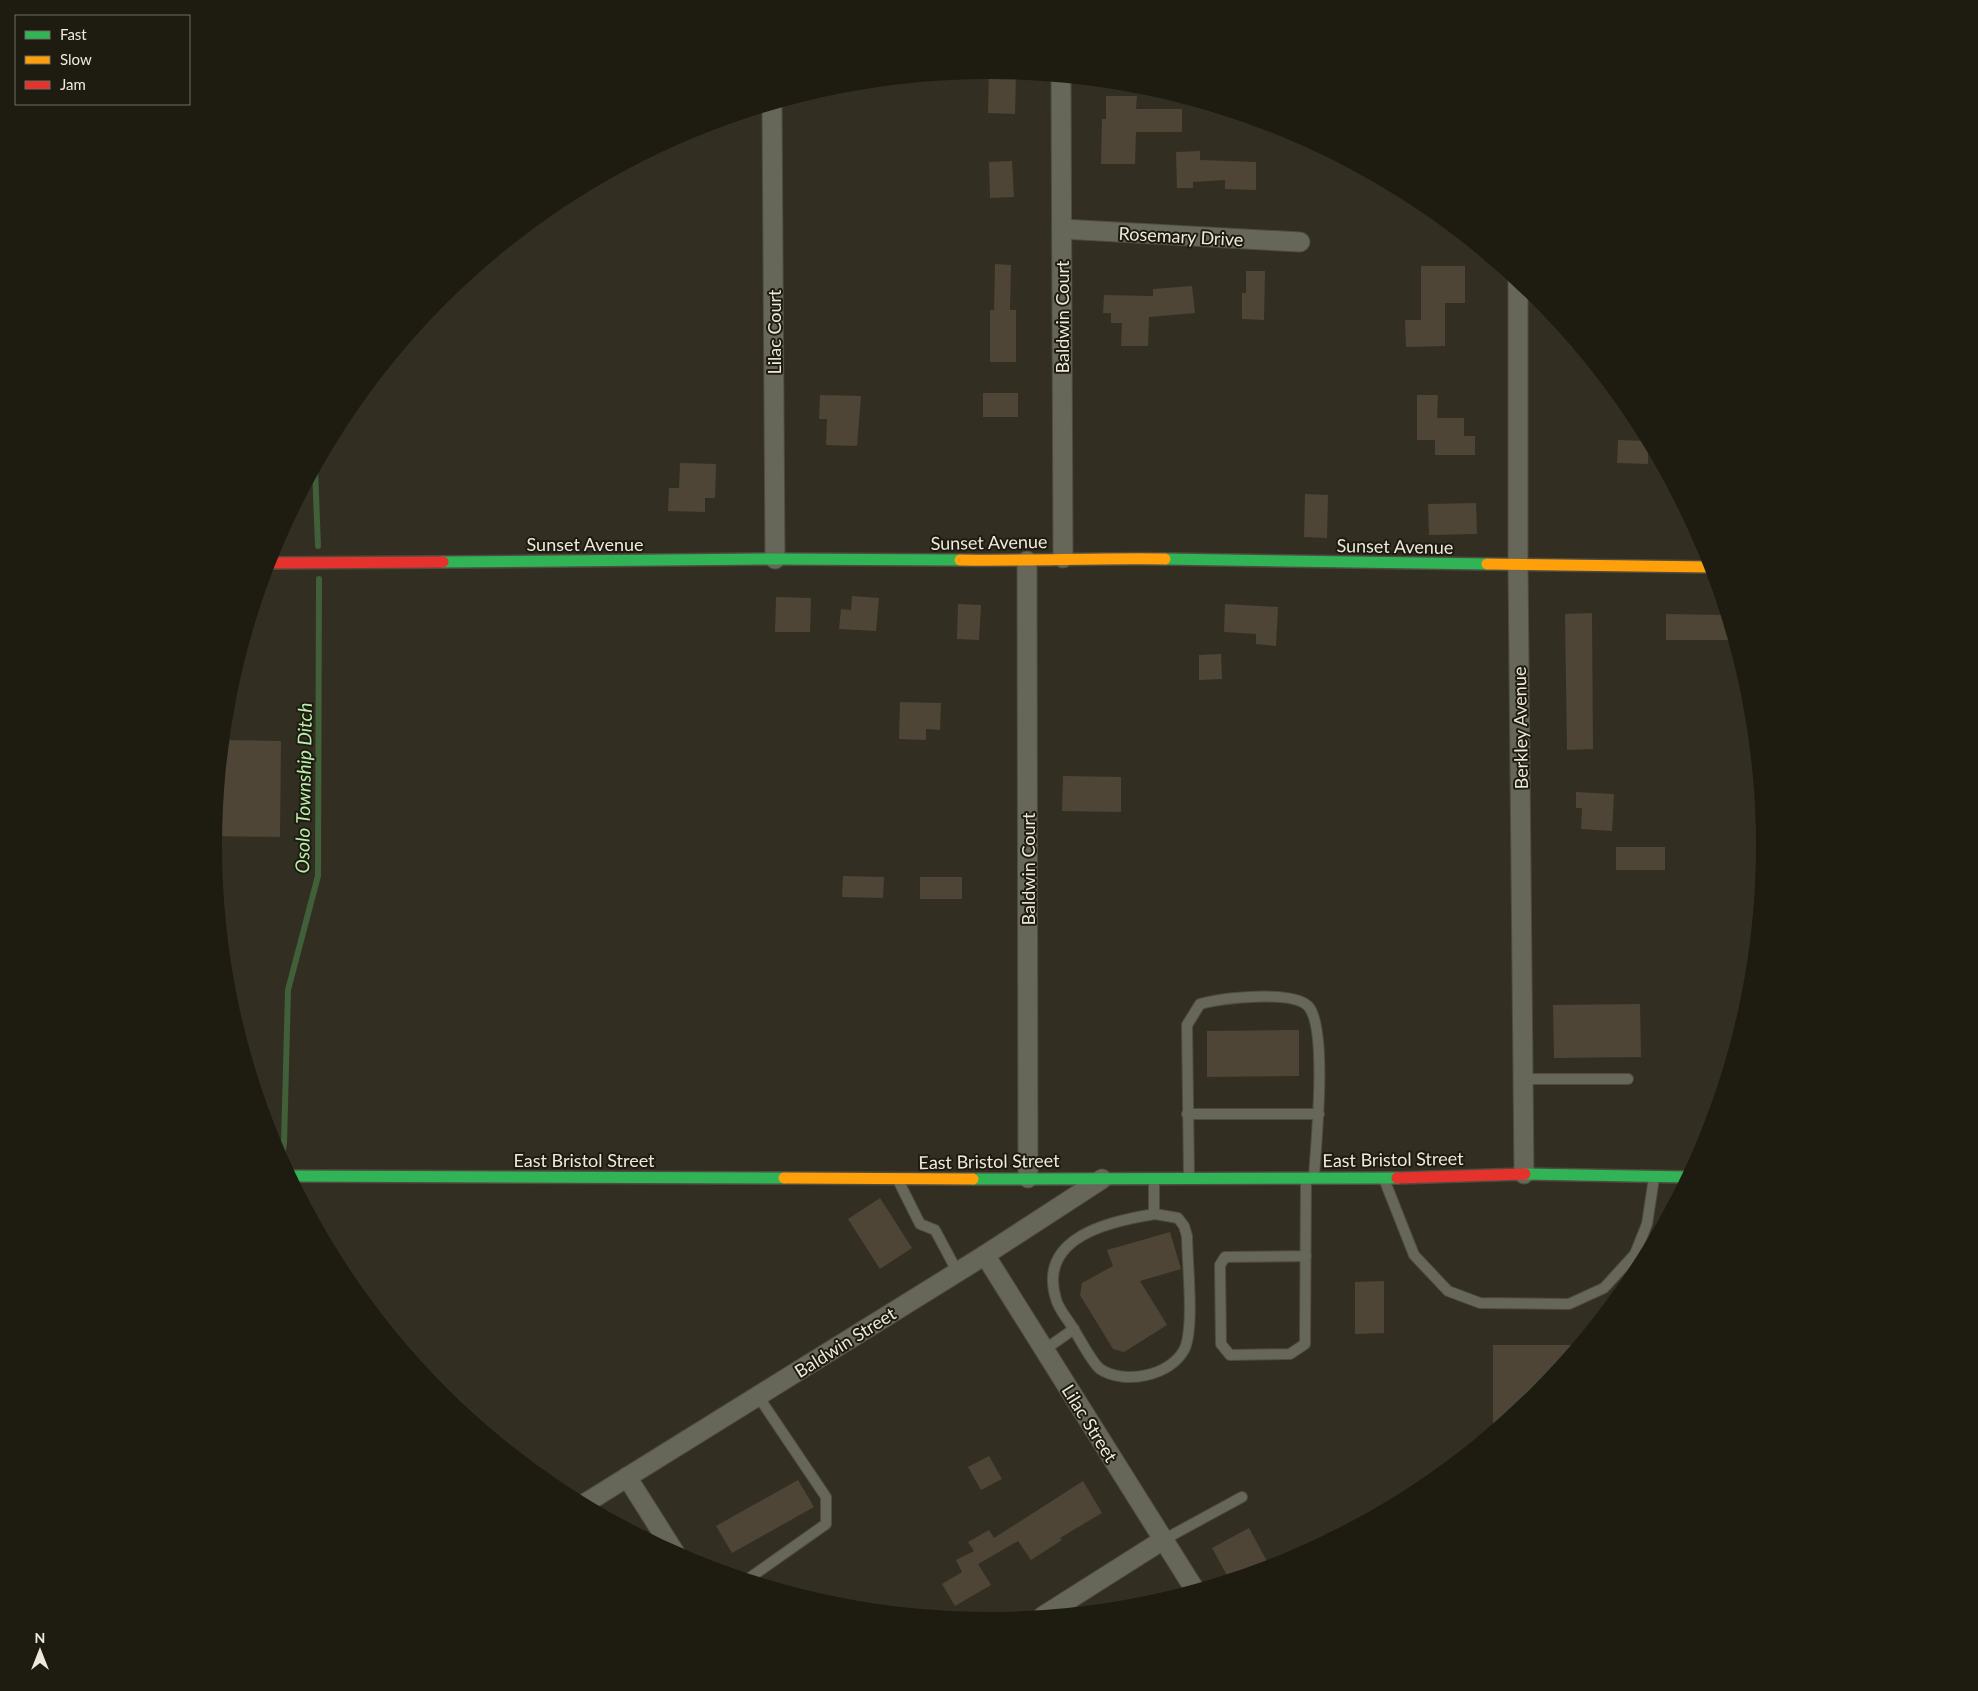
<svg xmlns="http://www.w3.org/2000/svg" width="1978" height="1691" viewBox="0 0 1978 1691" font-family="Lato,sans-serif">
<rect width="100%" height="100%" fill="#332e22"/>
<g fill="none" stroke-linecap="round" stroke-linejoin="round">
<g stroke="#415f38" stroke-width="6">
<polyline points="315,469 318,546"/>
<polyline points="281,1159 284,1144 288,990 318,876 319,579"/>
</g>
</g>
<g fill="#4e4537">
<polygon points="989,70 1016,73 1015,114 988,113"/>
<polygon points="1106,96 1137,96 1136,109 1182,109 1182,132 1136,132 1135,164 1101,164 1102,119 1106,119"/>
<polygon points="1200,151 1200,160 1256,162 1256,190 1225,189 1225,180 1193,182 1193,188 1177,188 1176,152"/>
<polygon points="1012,161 1014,197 990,198 989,162"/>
<polygon points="995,264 1011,265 1010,310 1016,310 1016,362 990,362 990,310 994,310"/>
<polygon points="1421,266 1465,266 1465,303 1445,303 1445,346 1406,347 1405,320 1421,320"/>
<polygon points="1246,271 1265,271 1264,320 1242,319 1242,293 1246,293"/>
<polygon points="1192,286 1195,313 1149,317 1148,346 1121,346 1122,323 1111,323 1111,313 1103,313 1104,295 1153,296 1153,289"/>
<rect x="983" y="393" width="35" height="24"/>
<polygon points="820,395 861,396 857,446 826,445 827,419 819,419"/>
<polygon points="1417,395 1438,395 1437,418 1464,418 1464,436 1475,436 1475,455 1435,455 1435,440 1417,440"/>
<polygon points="1618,440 1648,441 1648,464 1617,463"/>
<polygon points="680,463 716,464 715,498 705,498 705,512 668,511 669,488 679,488"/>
<polygon points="1305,494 1328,495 1327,538 1304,537"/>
<polygon points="1476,503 1477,534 1429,535 1428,504"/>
<polygon points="852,596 879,598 876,631 839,629 841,609 851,610"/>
<polygon points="776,597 811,598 810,632 775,632"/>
<polygon points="958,604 981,605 979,640 957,639"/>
<polygon points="1225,604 1278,607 1276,646 1256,644 1256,634 1224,632"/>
<polygon points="1592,613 1593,749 1567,750 1565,614"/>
<polygon points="1666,614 1726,615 1733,640 1666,640"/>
<polygon points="1221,654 1222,679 1199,680 1199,655"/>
<polygon points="900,702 941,703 940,730 926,729 926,740 899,739"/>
<polygon points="224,740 281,741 280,837 214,836"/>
<polygon points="1063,776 1121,777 1121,812 1062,811"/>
<polygon points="1576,792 1614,794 1612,831 1581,829 1582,808 1576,808"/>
<rect x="1616" y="847" width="49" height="23"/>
<polygon points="843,876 884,877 883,898 842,897"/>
<rect x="920" y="877" width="42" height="22"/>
<polygon points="1640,1004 1641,1057 1554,1058 1553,1005"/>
<polygon points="1299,1030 1299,1076 1207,1077 1207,1031"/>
<polygon points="880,1198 912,1248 880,1269 848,1219"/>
<polygon points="1170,1232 1181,1269 1140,1281 1167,1325 1124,1352 1113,1349 1080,1295 1082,1283 1113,1266 1107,1250"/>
<polygon points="1384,1281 1384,1333 1355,1334 1355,1282"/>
<polygon points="1493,1345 1577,1345 1537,1394 1493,1430"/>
<polygon points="989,1456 1002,1479 981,1490 968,1467"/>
<polygon points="798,1480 814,1507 732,1553 716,1526"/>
<polygon points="1083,1481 1102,1513 1060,1538 1062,1540 1031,1560 1018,1541 978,1564 991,1585 955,1606 942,1584 962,1572 956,1560 974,1551 968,1542 989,1530 994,1538"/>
<polygon points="1249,1528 1270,1567 1229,1579 1212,1548"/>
</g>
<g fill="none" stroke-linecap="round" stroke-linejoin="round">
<defs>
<g id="lane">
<polyline points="1523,1079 1628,1079"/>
<polyline points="1187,1114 1319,1114"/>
<path d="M1189,1176l-2,-151 13,-21c21,-6 92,-14 108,2 20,21 8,139 6,170"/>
<polyline points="1384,1179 1414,1255 1448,1291 1480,1303 1569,1304 1604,1288 1635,1254 1647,1224 1654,1178"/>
<polyline points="899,1182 920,1224 935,1230 957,1271"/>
<polyline points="1154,1214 1154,1180"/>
<path d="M1155,1214l23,4 6,8 3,10c0,26 8,93 -3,114 -14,26 -60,35 -84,19 -9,-7 -22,-34 -29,-44 -5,-8 -13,-17 -15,-26 -19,-62 54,-78 99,-85z"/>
<polyline points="1306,1256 1225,1257 1220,1265 1221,1344 1230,1355 1290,1354 1305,1344 1306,1179"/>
<polyline points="1044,1350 1074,1329"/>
<polyline points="1163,1540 1242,1497"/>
<polyline points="748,1579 826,1524 826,1497 758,1396"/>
</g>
<g id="street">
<polyline points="1061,77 1063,558"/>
<polyline points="772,105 775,559"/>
<polyline points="1062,229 1300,242"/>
<polyline points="1518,281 1518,565 1524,1174"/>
<polyline points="1027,561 1028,1178"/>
<polyline points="985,1255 1195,1590"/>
<polyline points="627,1477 675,1553"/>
<polyline points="584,1504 985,1255 1102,1179"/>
<polyline points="1043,1616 1163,1540"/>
</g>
<g id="fast">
<polyline points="1165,559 1487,564"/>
<polyline points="443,562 775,559 960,560"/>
<polyline points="1525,1174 1687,1177"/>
<polyline points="291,1176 784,1178"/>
<polyline points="973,1179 1397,1178"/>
</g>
<g id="slow">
<path d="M960,560c68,1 136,-2 205,-1"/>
<polyline points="1487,564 1711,567"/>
<polyline points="784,1178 973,1179"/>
</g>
<g id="jam">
<polyline points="268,563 443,562"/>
<polyline points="1397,1178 1525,1174"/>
</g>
</defs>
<use href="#lane" stroke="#4f4b41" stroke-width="12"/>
<use href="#street" stroke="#4f4b41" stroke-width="21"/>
<use href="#fast" stroke="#4f4b41" stroke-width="14"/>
<use href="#slow" stroke="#4f4b41" stroke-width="14"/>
<use href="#jam" stroke="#4f4b41" stroke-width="14"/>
<use href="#lane" stroke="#666759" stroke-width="10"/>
<use href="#street" stroke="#666759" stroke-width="19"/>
<use href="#fast" stroke="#30b455" stroke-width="11"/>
<use href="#slow" stroke="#ff9f0a" stroke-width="11"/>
<use href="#jam" stroke="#e5322d" stroke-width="11"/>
</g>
<g text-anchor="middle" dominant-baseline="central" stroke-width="4" stroke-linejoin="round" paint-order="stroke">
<g font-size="18" fill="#eee9db" stroke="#1e1b10">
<text transform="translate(1181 236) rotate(3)">Rosemary Drive</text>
<text transform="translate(1062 317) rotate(-90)">Baldwin Court</text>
<text transform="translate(774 332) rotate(-90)">Lilac Court</text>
<text transform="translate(989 542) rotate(-1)">Sunset Avenue</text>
<text x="585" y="544">Sunset Avenue</text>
<text transform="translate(1395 546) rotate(1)">Sunset Avenue</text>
<text transform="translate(1520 728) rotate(-91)">Berkley Avenue</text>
<text transform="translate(1028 869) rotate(-90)">Baldwin Court</text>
<text transform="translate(1393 1159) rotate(-1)">East Bristol Street</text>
<text x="584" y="1160">East Bristol Street</text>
<text transform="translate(989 1161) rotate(-1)">East Bristol Street</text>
<text transform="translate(845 1342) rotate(-32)">Baldwin Street</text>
<text transform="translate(1090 1423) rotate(58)">Lilac Street</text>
</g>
<g font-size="19" font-style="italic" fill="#baf0ad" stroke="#1e1b10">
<text transform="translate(303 788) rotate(-89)">Osolo Township Ditch</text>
</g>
</g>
<path d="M0 0H1978V1691H0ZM988 79H990A766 766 0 0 1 1756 845V846A766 766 0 0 1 990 1612H988A766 766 0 0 1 222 846V845A766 766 0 0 1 988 79Z" fill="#1e1b10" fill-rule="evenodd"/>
<rect x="15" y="15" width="175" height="90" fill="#1e1b10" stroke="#716d61"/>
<rect x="25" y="31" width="25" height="8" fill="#30b455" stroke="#716d61"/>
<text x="60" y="40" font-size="15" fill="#eee9db">Fast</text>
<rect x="25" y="56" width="25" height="8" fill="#ff9f0a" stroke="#716d61"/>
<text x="60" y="65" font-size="15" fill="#eee9db">Slow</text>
<rect x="25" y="81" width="25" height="8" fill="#e5322d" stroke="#716d61"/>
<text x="60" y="90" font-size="15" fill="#eee9db">Jam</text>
<g transform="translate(40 1651)" stroke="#1e1b10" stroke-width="4" paint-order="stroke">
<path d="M0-4L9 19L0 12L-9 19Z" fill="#eee9db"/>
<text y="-8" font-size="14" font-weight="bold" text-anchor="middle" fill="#eee9db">N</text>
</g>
</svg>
